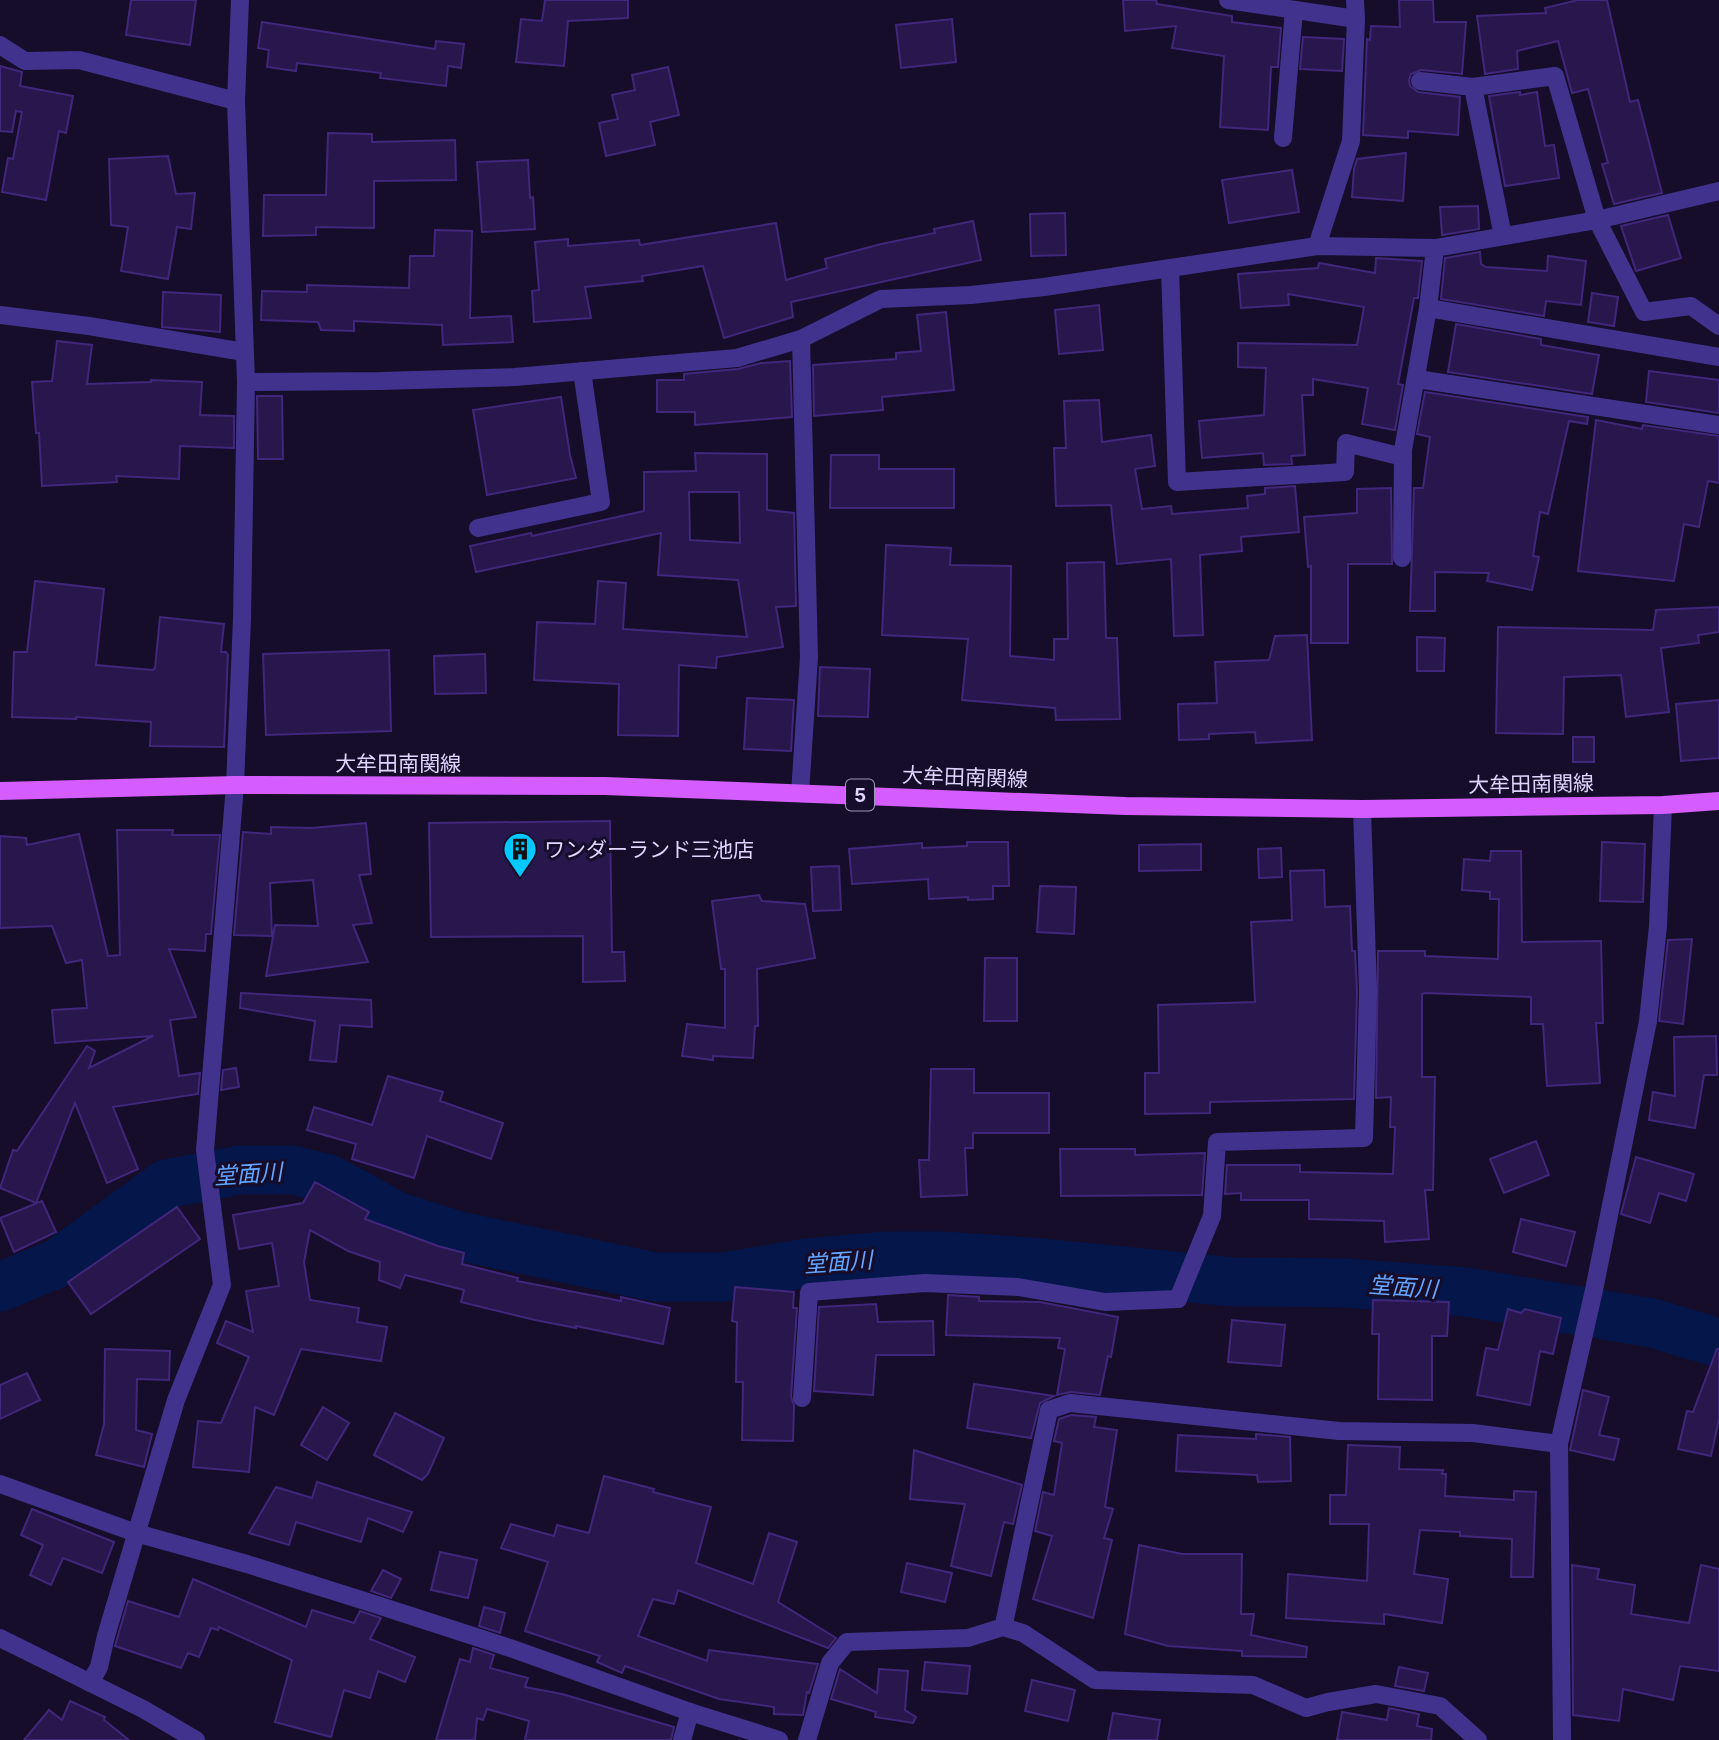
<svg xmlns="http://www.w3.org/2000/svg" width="1719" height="1740" viewBox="0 0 1719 1740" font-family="Inter,'Noto Sans JP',sans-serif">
<rect width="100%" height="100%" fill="#150d29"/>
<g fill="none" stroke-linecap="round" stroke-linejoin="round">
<polyline stroke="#05164b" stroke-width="49" points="0,1287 58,1263 166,1184 239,1170 292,1170 329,1179 396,1216 459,1236 655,1277 724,1277 806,1263 886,1256 942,1256 1030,1262 1234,1282 1345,1283 1466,1292 1652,1323 1719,1343"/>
</g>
<g fill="#28174c" stroke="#41277b" stroke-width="2" fill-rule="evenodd">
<polygon points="131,0 196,0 190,45 126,35"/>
<polygon points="545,0 628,0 628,18 568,21 564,66 516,62 521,19 542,21"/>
<polygon points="1123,0 1156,0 1157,4 1232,16 1232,22 1281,28 1278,67 1271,67 1268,130 1220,127 1224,56 1172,48 1176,26 1125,31"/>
<polygon points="1399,0 1433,0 1434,22 1466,22 1462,74 1421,70 1411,74 1409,80 1410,86 1418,92 1460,97 1458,135 1408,131 1408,138 1363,135 1367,39 1370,40 1371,26 1400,27"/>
<polygon points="1578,0 1607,0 1630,102 1638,100 1662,193 1614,204 1602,164 1608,163 1588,89 1572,93 1558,41 1517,51 1518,69 1485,74 1477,16 1546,13 1545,8"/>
<polygon points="952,19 956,62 901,68 896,25"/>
<polygon points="262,22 435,49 436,41 464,44 461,68 448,66 446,86 380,78 381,73 297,63 296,71 267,67 269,50 258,48"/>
<polygon points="1303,37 1344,39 1342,71 1300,69"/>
<polygon points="0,66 22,72 20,86 73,96 66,133 59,131 46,200 2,192 8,158 13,159 22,112 16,111 12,132 0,131"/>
<polygon points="668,67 679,115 650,122 655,145 606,156 599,123 618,119 612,95 635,90 632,75"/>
<polygon points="1520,92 1520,95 1537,92 1545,146 1554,145 1559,178 1505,186 1489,96"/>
<polygon points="328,133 372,134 372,142 455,140 456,180 374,181 374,228 316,227 316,235 263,236 264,195 326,195"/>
<polygon points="1406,153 1403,201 1352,197 1354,169 1357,159"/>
<polygon points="168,156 176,194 195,193 191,229 177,227 168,279 121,271 128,227 111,225 109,159"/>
<polygon points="528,160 530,198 533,197 535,229 482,232 477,162"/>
<polygon points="1292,170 1299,212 1229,223 1222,180"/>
<polygon points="1478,206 1479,229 1442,235 1440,207"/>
<polygon points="1065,213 1066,255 1031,256 1030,214"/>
<polygon points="1668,215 1681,258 1636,271 1621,226"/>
<polygon points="973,221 981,260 791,302 793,317 724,338 703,266 642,276 643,281 585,287 591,318 534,322 532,291 539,290 535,242 568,239 568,246 639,240 640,245 776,223 786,280 827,268 825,259 881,244 935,233 934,229"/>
<polygon points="435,230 472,231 470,318 511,316 513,342 443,345 442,325 354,321 354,331 321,330 318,322 261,320 262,291 307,292 307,285 409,288 410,256 434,256"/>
<polygon points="1480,252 1481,264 1486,267 1547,271 1548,256 1586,261 1581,305 1546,301 1544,316 1441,299 1445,258"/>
<polygon points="1376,258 1422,261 1418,298 1414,298 1398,384 1403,385 1395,430 1362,424 1368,388 1313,379 1313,395 1302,395 1305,455 1291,456 1292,464 1264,465 1263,453 1202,458 1199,421 1264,415 1266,368 1238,367 1238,343 1357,345 1364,307 1288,294 1289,305 1241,308 1238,274 1318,268 1319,263 1375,273"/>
<polygon points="163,292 221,295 220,332 162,327"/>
<polygon points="1592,293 1618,297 1614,326 1588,322"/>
<polygon points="1099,305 1103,350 1059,354 1055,310"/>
<polygon points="946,312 954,390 882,397 883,410 814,416 813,365 896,359 896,353 921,351 917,315"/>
<polygon points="1456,324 1541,339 1541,345 1599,355 1592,394 1448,372"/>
<polygon points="57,341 92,345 87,384 151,382 151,380 202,382 200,415 234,416 234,448 180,446 179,479 116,476 117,482 42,486 39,433 36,433 32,382 52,381"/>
<polygon points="790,361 792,417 695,425 695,412 657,412 657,380 684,380 684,374 738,369 761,363"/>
<polygon points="1649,371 1719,380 1719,413 1646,402"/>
<polygon points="1425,392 1588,417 1587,424 1569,421 1548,514 1540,512 1533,556 1539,557 1532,590 1487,581 1489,573 1435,572 1435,611 1410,611 1414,488 1423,488 1430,437 1417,434"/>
<polygon points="257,396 282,396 283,459 258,459"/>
<polygon points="561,397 570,455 576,478 487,495 473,410"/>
<polygon points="1099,400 1102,442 1151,435 1155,466 1135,469 1142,509 1171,506 1172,514 1248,508 1247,496 1265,494 1265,488 1295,486 1299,532 1241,537 1242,551 1200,555 1203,635 1174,636 1171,559 1117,564 1111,505 1056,506 1054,448 1066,448 1064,401"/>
<polygon points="1596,420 1642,429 1643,425 1719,436 1719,483 1708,481 1699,527 1684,524 1674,581 1578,571"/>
<path d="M695,453l72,1v56l27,3 2,93 -20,1 7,40 -66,10 -1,11 -37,-3 -1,71 -60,-1 1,-51 -85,-4 3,-58 58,2 3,-43 28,2 -3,46 124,8 -9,-57 -80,-5 3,-42 -185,39 -6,-26 61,-13 1,3 112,-25v-39l52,-1zM689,492h50l1,51 -50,-3z"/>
<polygon points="831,455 879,455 879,469 954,469 954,508 830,508"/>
<polygon points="1391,488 1392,564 1348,564 1348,643 1311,643 1311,566 1308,567 1304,517 1357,513 1357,489"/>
<polygon points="886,545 951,548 950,565 1011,566 1010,656 1054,660 1054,639 1068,639 1067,563 1104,562 1106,638 1117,638 1120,719 1056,720 1055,708 962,700 968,639 882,635"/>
<polygon points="35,581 104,589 96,665 153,670 155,668 160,617 224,624 221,652 226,652 228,655 224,747 150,746 151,722 76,717 76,719 12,717 14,652 27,652"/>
<polygon points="1719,607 1719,632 1698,635 1699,643 1661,648 1669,712 1626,717 1621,675 1564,677 1563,734 1496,733 1498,627 1653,630 1656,610"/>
<polygon points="1307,635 1312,740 1256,743 1255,732 1209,734 1209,739 1179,740 1178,704 1217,703 1215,662 1269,660 1275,636"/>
<polygon points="1417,637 1445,638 1444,671 1417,671"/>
<polygon points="389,650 391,731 266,735 263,654"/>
<polygon points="485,654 486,693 435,694 434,656"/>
<polygon points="820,667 870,669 868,717 818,716"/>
<polygon points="747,698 794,700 791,751 744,749"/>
<polygon points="1719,700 1719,758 1681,761 1676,704"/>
<rect x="1573" y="737" width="21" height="25"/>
<polygon points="610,821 612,952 624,952 625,981 583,982 583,936 431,937 429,823"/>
<polygon points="366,823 371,874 359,875 372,923 353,925 368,962 266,976 275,925 318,926 313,880 270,883 272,936 234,935 243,832 271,834 271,827 311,828"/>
<polygon points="117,830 173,830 172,835 220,835 211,934 206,934 205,951 169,949 196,1017 170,1020 179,1076 200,1073 198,1094 113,1107 138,1169 107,1183 75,1103 36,1203 0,1188 13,1150 17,1151 87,1046 95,1051 89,1068 153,1036 55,1043 52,1010 87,1008 82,960 66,963 52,926 0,928 0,836 26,838 27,845 79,834 108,956 120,955"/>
<polygon points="967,842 1008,842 1009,886 993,886 993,899 968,900 968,897 929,899 928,879 852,884 849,849 922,843 922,848 967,846"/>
<polygon points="1602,842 1645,844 1643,902 1600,901"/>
<polygon points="1201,844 1201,870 1139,871 1139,845"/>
<polygon points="1281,848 1282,877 1259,878 1258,849"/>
<polygon points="1491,851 1521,851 1522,942 1601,941 1603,1023 1596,1023 1600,1083 1547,1086 1543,1024 1531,1024 1531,997 1425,993 1422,994 1422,1077 1435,1077 1433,1190 1425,1190 1429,1239 1385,1242 1384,1221 1309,1219 1309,1200 1241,1200 1241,1193 1225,1194 1227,1165 1300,1165 1300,1172 1393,1174 1395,1127 1390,1127 1391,1097 1376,1098 1378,951 1425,951 1425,956 1498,959 1499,899 1490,899 1490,892 1462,890 1464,859 1490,861"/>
<polygon points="839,866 841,910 813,911 811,867"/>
<polygon points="1324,870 1325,907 1350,906 1352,951 1355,951 1357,991 1354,1099 1210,1102 1210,1113 1145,1114 1145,1073 1159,1073 1158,1005 1255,1002 1251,922 1292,920 1290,871"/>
<polygon points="1040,886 1076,887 1074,934 1037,932"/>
<polygon points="759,895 762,901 805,904 815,958 757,969 758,1026 755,1026 753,1058 713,1056 713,1060 682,1056 687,1024 725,1028 725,969 721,969 712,901"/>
<polygon points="1692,939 1683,1024 1659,1021 1668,940"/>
<polygon points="985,958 1017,958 1017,1021 984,1021"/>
<polygon points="241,993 371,1000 372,1027 340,1025 336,1062 310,1060 315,1021 240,1008"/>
<polygon points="1716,1036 1717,1075 1704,1075 1695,1128 1649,1120 1653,1092 1675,1096 1674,1037"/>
<polygon points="236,1068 239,1087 221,1090 223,1070"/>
<polygon points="931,1069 974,1069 974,1093 1049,1093 1049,1133 973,1133 973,1148 965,1148 967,1195 921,1197 919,1160 929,1160"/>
<polygon points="388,1076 443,1092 440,1101 503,1123 491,1159 427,1136 414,1178 352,1159 356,1144 307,1130 314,1107 372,1125"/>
<polygon points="1536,1141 1549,1175 1504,1193 1490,1159"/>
<polygon points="1060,1149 1135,1149 1135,1155 1205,1153 1202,1195 1061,1196"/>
<polygon points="1636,1157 1694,1174 1686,1201 1659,1193 1650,1223 1621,1214"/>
<polygon points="315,1182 369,1212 365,1219 438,1246 464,1253 462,1264 518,1278 517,1281 621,1301 621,1297 670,1308 663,1344 576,1326 576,1328 535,1320 461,1302 464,1290 405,1275 400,1288 379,1280 380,1262 348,1251 310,1230 304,1262 310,1300 359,1308 357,1322 387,1327 381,1361 301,1349 274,1415 255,1407 249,1472 193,1467 198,1421 221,1423 249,1357 217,1343 226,1321 253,1332 246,1291 279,1286 272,1243 239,1249 233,1215 303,1203"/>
<polygon points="42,1201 56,1232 14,1252 0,1218"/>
<polygon points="177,1207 200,1239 91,1314 68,1282"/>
<polygon points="1521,1219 1575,1232 1566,1266 1513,1252"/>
<polygon points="735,1287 794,1292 793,1308 797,1308 791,1397 794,1405 793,1441 742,1440 743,1382 736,1382 737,1322 732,1321"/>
<polygon points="948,1295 979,1297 979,1301 1040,1302 1118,1317 1111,1357 1108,1356 1100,1395 1071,1392 1057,1395 1065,1349 1058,1348 1060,1338 946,1335"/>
<polygon points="1373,1300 1449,1302 1447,1336 1432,1336 1432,1400 1378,1399 1379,1334 1372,1334"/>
<polygon points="876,1304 878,1322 933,1321 934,1355 876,1355 873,1395 814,1391 819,1307"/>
<polygon points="1508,1309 1521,1313 1525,1309 1561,1318 1553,1354 1540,1351 1530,1405 1477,1395 1486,1348 1498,1350"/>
<polygon points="1232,1320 1285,1325 1281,1366 1228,1362"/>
<polygon points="105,1349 170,1351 169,1380 137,1379 136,1430 152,1434 144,1467 96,1455 104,1424"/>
<polygon points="1717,1349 1719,1349 1719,1419 1711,1456 1678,1449 1687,1411 1693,1412"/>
<polygon points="27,1373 40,1400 0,1419 0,1385"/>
<polygon points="974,1384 1054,1396 1040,1403 1031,1438 967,1428"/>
<polygon points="1583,1390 1609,1397 1599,1435 1619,1439 1614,1460 1570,1450"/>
<polygon points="323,1407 349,1423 327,1460 301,1445"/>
<polygon points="395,1413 444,1438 428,1474 422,1480 374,1455"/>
<polygon points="1071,1415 1096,1417 1094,1427 1117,1430 1105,1507 1113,1509 1104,1538 1112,1540 1093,1618 1033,1599 1052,1536 1035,1531 1043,1492 1054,1495 1062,1443 1054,1441 1059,1419"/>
<polygon points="1256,1434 1290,1437 1291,1481 1258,1482 1257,1475 1176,1471 1178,1435 1256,1439"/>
<polygon points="1348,1445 1400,1447 1399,1469 1443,1470 1442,1474 1446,1474 1445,1496 1514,1500 1514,1491 1536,1492 1533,1577 1511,1577 1512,1539 1460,1536 1460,1532 1420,1530 1414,1574 1448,1579 1442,1623 1384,1614 1384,1624 1286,1618 1288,1574 1367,1581 1369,1524 1330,1524 1330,1495 1346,1495"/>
<polygon points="914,1450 1022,1485 1013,1524 1004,1522 991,1576 951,1566 965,1504 910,1499"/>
<polygon points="604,1476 654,1489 653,1492 711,1507 696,1563 753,1584 769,1533 797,1542 778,1602 836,1638 828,1648 678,1590 674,1604 653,1599 638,1636 707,1661 709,1650 818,1664 809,1693 807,1692 803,1715 774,1714 774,1707 719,1699 625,1666 622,1673 597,1662 600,1656 525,1631 548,1562 501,1548 511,1524 554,1536 557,1525 589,1533"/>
<polygon points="317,1482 412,1512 403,1532 368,1518 361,1542 296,1522 289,1545 249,1533 276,1487 312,1498"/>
<polygon points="32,1509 114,1542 102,1573 63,1558 51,1585 30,1575 43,1545 21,1535"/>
<polygon points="1139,1545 1182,1554 1242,1554 1241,1614 1254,1614 1251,1635 1307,1647 1306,1657 1242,1656 1242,1651 1168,1646 1125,1634"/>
<polygon points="440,1552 477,1560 468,1598 431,1590"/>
<polygon points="907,1563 952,1573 945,1602 901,1592"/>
<polygon points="1572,1565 1599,1569 1597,1579 1635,1585 1631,1614 1689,1623 1701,1565 1719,1569 1719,1671 1680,1666 1673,1700 1623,1689 1619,1721 1573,1715"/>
<polygon points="383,1570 401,1579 391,1598 371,1591"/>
<polygon points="193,1579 306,1627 312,1610 354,1623 360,1611 381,1618 370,1639 415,1657 405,1682 378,1671 370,1698 344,1690 331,1737 275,1722 292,1660 219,1627 218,1630 211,1628 199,1657 188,1653 181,1668 115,1646 128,1601 179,1617"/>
<polygon points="484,1607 505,1613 500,1633 479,1626"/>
<polygon points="473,1648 494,1655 490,1668 528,1678 525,1687 562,1694 674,1727 671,1740 525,1740 529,1721 487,1709 483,1720 477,1718 475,1740 436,1740 460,1659 470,1662"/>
<polygon points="925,1662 970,1666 967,1694 922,1690"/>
<polygon points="1399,1667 1428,1673 1424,1691 1395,1686"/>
<polygon points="840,1669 877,1693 879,1669 908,1671 905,1710 916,1717 913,1723 875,1717 876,1712 831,1699"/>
<polygon points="1032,1680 1075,1690 1068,1721 1025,1711"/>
<polygon points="70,1701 105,1717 104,1720 129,1740 24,1740 49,1710 62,1720"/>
<polygon points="1389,1708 1419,1714 1417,1726 1432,1729 1431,1740 1337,1740 1342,1712 1387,1720"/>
<polygon points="1113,1713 1160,1720 1157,1740 1108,1740"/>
</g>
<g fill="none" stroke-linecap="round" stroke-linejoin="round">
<g stroke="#41338d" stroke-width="18">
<polyline points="1228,0 1356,19"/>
<polyline points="0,45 25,61 79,60 236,101"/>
<polyline points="1420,81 1473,87 1555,76 1597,220 1644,312 1691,306 1719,326"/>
<polyline points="1473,87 1503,236"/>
<polyline points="1283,138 1294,10"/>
<polyline points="1317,246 1351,141 1356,19 1355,0"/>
<polyline points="1435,248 1597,220 1719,191"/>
<polyline points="1170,268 1177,482 1345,472 1346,443 1403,457"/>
<polyline points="1428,308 1719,357"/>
<polyline points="0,315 89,326 244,352"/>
<polyline points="1417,379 1719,425"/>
<polyline points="246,382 381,381 515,377 737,358 801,339 881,299 971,295 1044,287 1317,246 1435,248 1428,308 1403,450 1402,558"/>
<polyline points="478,528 601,502 582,371"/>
<polyline points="800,793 809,657 801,339"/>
<polyline points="802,1398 809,1292 925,1283 1018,1287 1105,1302 1178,1299 1212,1216 1217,1142 1364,1138 1368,991 1362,809"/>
<polyline points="0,1484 136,1533 247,1564 368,1602 510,1648 690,1712 779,1740"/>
<polyline points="1005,1619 1049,1410 1070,1403 1339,1431 1473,1433 1559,1444"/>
<polyline points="0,1638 143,1709 196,1740"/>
<polyline points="90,1683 99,1667 106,1636 176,1400 222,1285 205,1150 235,785 242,619 246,382 236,101 240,0"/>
<polyline points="682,1740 690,1712"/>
<polyline points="807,1740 830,1663 847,1642 968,1638 1003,1627 1023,1633 1095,1680 1253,1685 1306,1708 1328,1702 1376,1694 1440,1706 1478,1740"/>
<polyline points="1562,1740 1559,1444 1594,1290 1648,1021 1658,926 1663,805"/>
</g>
<polyline stroke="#d55cff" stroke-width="18" points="0,791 235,785 605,786 1125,806 1362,809 1663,805 1719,801"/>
</g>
<defs>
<symbol id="building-pin" viewBox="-11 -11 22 30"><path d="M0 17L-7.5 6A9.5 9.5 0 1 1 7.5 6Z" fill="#01c8ff" stroke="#150d29"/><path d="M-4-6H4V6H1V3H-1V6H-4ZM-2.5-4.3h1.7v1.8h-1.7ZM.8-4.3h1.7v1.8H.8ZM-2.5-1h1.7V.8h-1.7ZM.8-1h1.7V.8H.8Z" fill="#111"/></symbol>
</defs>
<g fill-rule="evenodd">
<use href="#building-pin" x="501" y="830" width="38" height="52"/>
</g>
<g text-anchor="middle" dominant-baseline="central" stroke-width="6" stroke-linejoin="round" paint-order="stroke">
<rect fill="#150d29" stroke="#a299bf" stroke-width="2" x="846" y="779.5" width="28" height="31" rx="5"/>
<g font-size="19" font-weight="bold" fill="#dfd5ff">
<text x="860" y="795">5</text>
</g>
<g font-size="21" fill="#dfd5ff" stroke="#150d29">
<text x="398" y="763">大牟田南関線</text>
<text transform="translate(965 777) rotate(2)">大牟田南関線</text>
<text transform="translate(1531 784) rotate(-1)">大牟田南関線</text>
</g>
<g font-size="21" fill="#dfd5ff" stroke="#150d29" text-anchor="start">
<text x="544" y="849">ワンダーランド三池店</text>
</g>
<g font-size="23" font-style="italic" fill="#63a4ff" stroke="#150d29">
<text transform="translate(248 1174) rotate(-4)">堂面川</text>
<text transform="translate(838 1262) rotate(-4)">堂面川</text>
<text transform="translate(1403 1287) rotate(4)">堂面川</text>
</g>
</g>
</svg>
